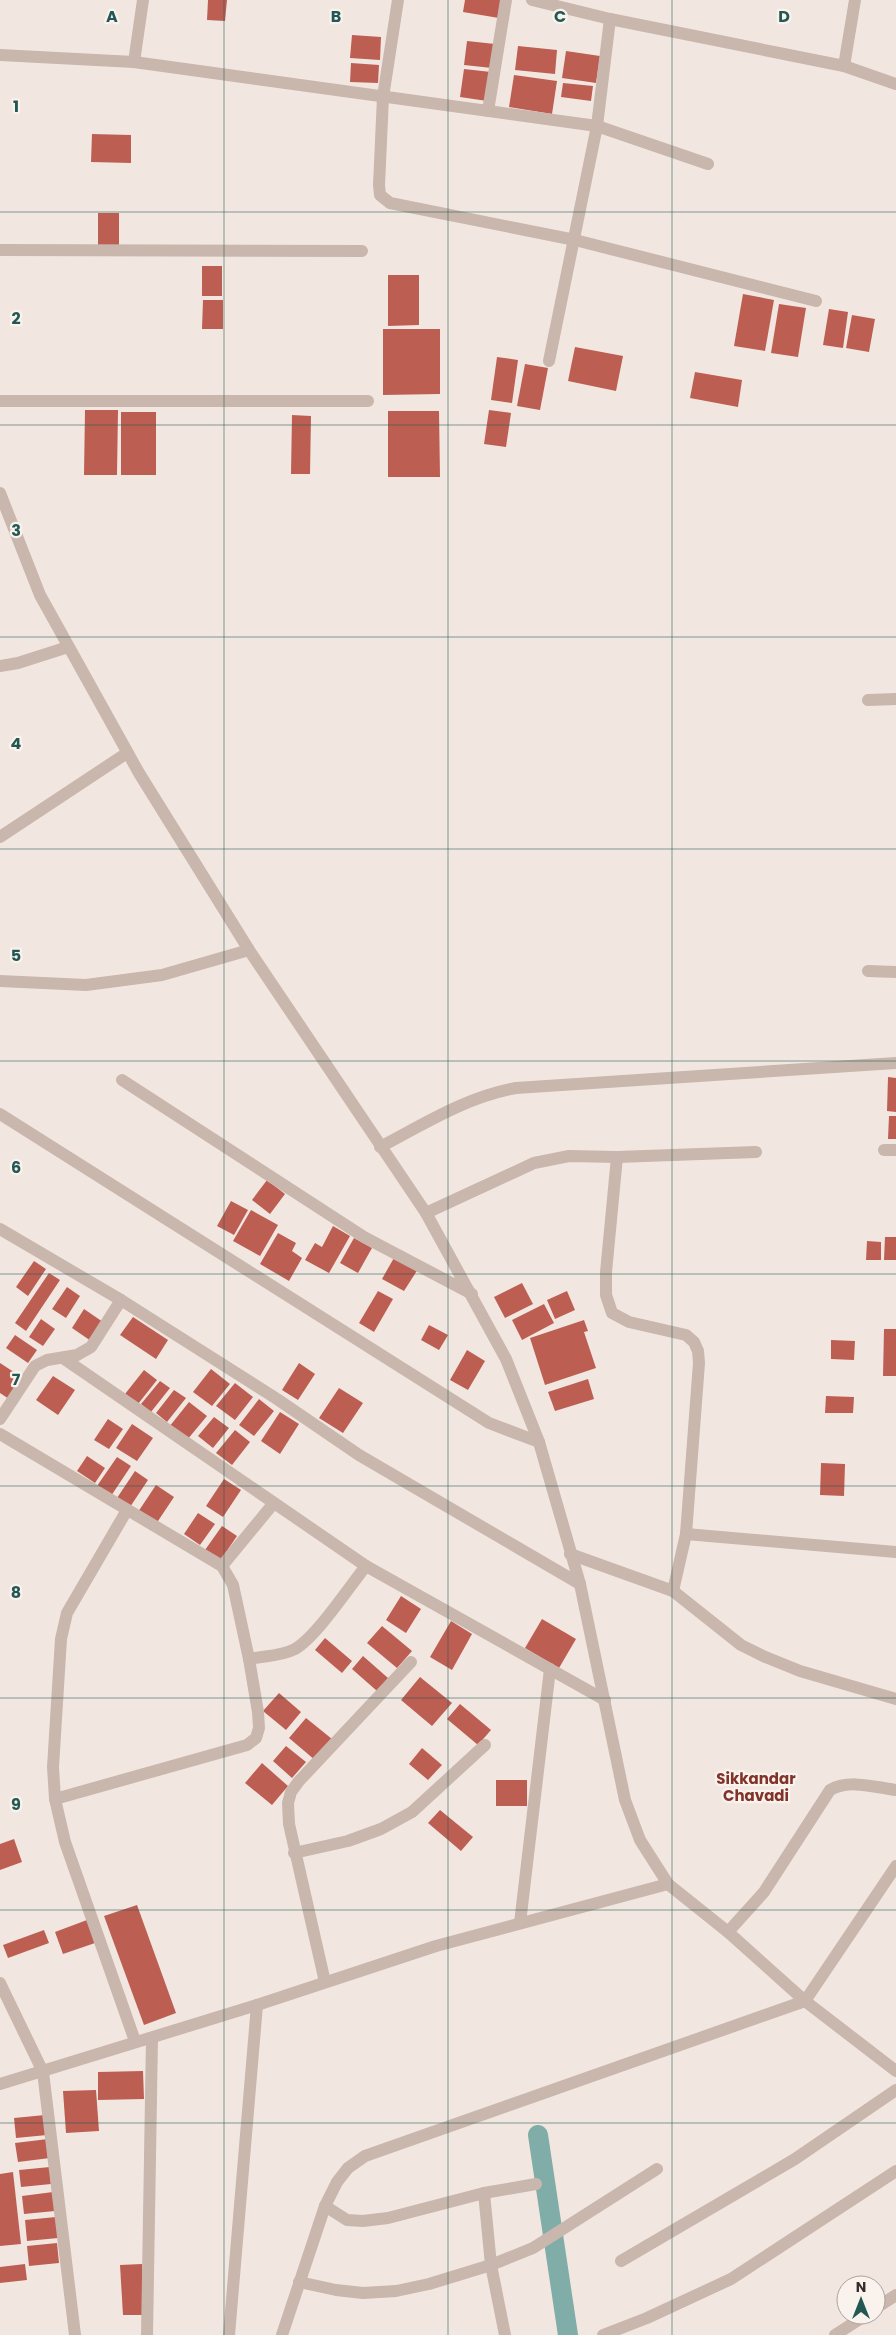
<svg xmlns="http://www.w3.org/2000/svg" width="896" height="2335" viewBox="0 0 896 2335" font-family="Poppins,sans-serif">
<rect width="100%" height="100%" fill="#f2e7e0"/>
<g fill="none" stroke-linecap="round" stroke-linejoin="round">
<polyline stroke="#81ada9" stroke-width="20" points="538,2135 568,2335"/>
</g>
<g fill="#bd5e53">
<polygon points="208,0 227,0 225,21 207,20"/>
<polygon points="465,0 502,0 499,18 463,12"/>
<polygon points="352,35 381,37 380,60 350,58"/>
<polygon points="467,41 495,44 492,68 464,65"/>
<polygon points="518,46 557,50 555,74 515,70"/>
<polygon points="566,51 600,56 596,83 562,78"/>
<polygon points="351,63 379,65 378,83 350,82"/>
<polygon points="464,69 491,72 487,101 460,97"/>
<polygon points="514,75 557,81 552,114 509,107"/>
<polygon points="563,83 593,86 591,101 561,97"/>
<polygon points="92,134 131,135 131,163 91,162"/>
<rect x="98" y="213" width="21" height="32"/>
<rect x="202" y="266" width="20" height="30"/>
<polygon points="388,275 419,275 419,325 388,326"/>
<polygon points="743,294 774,300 765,351 734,346"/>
<polygon points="203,300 223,300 223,329 202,329"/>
<polygon points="779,304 806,308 798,357 771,353"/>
<polygon points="829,309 848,312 843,348 823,345"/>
<polygon points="852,315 875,319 869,352 846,348"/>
<polygon points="383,329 440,329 440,394 383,395"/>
<polygon points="575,347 623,356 616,391 568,381"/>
<polygon points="497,357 518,360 512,403 491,400"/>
<polygon points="525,364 548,368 540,410 517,406"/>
<polygon points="695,372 742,380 738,407 690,398"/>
<polygon points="85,410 118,410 117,475 84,475"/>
<polygon points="489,410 511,413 506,447 484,444"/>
<polygon points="388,411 439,411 440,477 388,477"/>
<rect x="121" y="412" width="35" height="63"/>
<polygon points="292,415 311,416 310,474 291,474"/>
<polygon points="888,1077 896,1078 896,1112 887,1111"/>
<polygon points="889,1116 896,1116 896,1139 888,1139"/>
<polygon points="267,1180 285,1194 270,1214 252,1200"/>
<polygon points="231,1201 248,1210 234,1235 217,1226"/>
<polygon points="251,1210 278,1225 260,1256 233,1241"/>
<polygon points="333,1226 350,1236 329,1273 305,1260 315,1243 322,1247"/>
<polygon points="278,1233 296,1243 292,1251 302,1258 289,1281 260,1264"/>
<polygon points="885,1237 896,1237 896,1260 884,1260"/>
<polygon points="354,1238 372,1248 358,1273 340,1263"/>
<polygon points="867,1241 881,1242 881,1260 866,1260"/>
<polygon points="395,1256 418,1269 404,1291 382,1279"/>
<polygon points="34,1261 46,1269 28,1296 16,1287"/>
<polygon points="49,1273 60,1280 26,1331 15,1323"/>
<polygon points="522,1283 533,1304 505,1318 494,1297"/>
<polygon points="67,1287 80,1296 66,1318 52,1309"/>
<polygon points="378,1291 393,1299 374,1332 359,1323"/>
<polygon points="567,1291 575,1310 555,1319 547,1300"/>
<polygon points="544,1304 554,1323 522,1340 512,1320"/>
<polygon points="84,1309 103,1322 91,1341 72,1328"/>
<polygon points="133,1317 168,1340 156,1359 120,1335"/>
<polygon points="41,1319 55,1329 43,1346 29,1337"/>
<polygon points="584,1320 588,1331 584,1332 596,1368 545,1385 530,1338"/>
<polygon points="429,1325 448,1335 439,1350 421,1340"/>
<polygon points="884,1329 896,1329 896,1376 883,1376"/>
<polygon points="15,1335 37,1350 28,1363 6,1348"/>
<polygon points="831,1340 855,1341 854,1360 831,1359"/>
<polygon points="467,1350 485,1361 468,1390 450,1380"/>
<polygon points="0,1363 23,1378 9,1399 0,1393"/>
<polygon points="299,1363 315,1374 298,1400 282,1390"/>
<polygon points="211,1369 230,1384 212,1406 193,1392"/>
<polygon points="144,1370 157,1380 138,1404 125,1394"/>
<polygon points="53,1376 75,1390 58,1415 36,1400"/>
<polygon points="588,1379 594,1399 555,1411 548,1392"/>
<polygon points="160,1381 170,1388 151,1412 141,1404"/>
<polygon points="235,1383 253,1397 235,1420 216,1406"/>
<polygon points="339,1388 363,1403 343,1433 319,1418"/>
<polygon points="174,1390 186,1398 167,1422 156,1413"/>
<polygon points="826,1396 854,1397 853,1413 825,1413"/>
<polygon points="259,1399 274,1411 254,1436 239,1425"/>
<polygon points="189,1402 207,1416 187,1440 169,1427"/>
<polygon points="280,1412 299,1424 280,1454 261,1441"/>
<polygon points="214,1417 229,1428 213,1448 198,1436"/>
<polygon points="108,1419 123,1429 109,1449 94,1440"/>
<polygon points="132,1424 153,1438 137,1461 116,1448"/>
<polygon points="235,1430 250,1442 232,1465 216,1453"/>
<polygon points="87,1456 105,1468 95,1483 77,1471"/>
<polygon points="117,1457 131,1466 111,1496 97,1486"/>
<polygon points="821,1463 845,1464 844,1496 820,1495"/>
<polygon points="135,1471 148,1480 130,1507 117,1498"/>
<polygon points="224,1479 241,1490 223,1517 206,1506"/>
<polygon points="156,1485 174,1497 156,1524 138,1512"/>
<polygon points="198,1513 215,1524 200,1545 184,1534"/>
<polygon points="222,1526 237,1536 220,1561 205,1550"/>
<polygon points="401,1596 421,1609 406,1633 386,1620"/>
<polygon points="542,1619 576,1639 559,1668 525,1648"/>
<polygon points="451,1621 472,1634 452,1670 430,1657"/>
<polygon points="382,1626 412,1651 397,1668 367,1643"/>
<polygon points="325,1638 352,1661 342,1673 315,1650"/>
<polygon points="363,1656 388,1678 377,1691 352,1669"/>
<polygon points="420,1677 452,1703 432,1726 401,1700"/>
<polygon points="279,1693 301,1712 286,1730 263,1711"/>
<polygon points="460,1704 491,1730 478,1745 447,1719"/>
<polygon points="306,1718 332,1739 315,1760 289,1738"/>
<polygon points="286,1746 306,1762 292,1778 273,1761"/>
<polygon points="422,1748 442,1765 428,1780 409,1764"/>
<polygon points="262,1763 288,1786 272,1805 245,1783"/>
<rect x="496" y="1780" width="31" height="26"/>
<polygon points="440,1810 473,1837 461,1851 428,1823"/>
<polygon points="14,1839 22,1862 0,1870 0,1844"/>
<polygon points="137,1905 176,2013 144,2025 104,1916"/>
<polygon points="87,1920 95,1943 63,1954 55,1932"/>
<polygon points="44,1930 49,1943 8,1958 3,1945"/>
<polygon points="143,2071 144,2099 98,2100 98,2072"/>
<polygon points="96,2090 99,2131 66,2133 63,2091"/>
<polygon points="45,2115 47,2135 16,2138 14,2118"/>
<polygon points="48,2139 50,2158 18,2162 15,2143"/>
<polygon points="50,2167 51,2184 21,2187 19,2170"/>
<polygon points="13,2172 21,2244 0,2246 0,2174"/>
<polygon points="53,2192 55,2211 24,2214 22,2196"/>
<polygon points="56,2217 58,2238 27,2241 25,2220"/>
<polygon points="57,2243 59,2263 29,2266 27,2246"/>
<polygon points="25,2264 27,2280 0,2283 0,2267"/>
<polygon points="142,2264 144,2315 123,2315 120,2265"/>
</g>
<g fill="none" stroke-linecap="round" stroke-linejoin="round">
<g stroke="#c9b6ad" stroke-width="12">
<polyline points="398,0 383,97 379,185 380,195 390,203 575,240 816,301"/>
<polyline points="532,0 610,19 844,66 896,84"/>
<polyline points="0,55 134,62 597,126 708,164"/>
<polyline points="134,62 143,0"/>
<polyline points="844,66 855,0"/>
<polyline points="488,111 506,0"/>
<polyline points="0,250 362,251"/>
<polyline points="549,361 597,126 610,19"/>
<polyline points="0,401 368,401"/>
<polyline points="0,493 40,595 139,773 249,950 426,1213 506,1359 539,1442 580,1584 625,1800 640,1840 668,1884 728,1932 805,2001 896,2071"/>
<polyline points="0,666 18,663 68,647"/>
<polyline points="868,700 896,699"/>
<polyline points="0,837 127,753"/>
<polyline points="868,971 896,972"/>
<polyline points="0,981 86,985 162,975 249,950"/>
<polyline points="122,1080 364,1237 472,1294"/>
<polyline points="0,1114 489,1423 539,1442"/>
<path d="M380,1147c44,-23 86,-50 136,-59l380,-25"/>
<polyline points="884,1150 896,1150"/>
<polyline points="617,1157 606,1272 606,1295 612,1313 629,1322 686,1335 694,1342 698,1351 699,1363 686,1534 673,1591"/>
<polyline points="426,1213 534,1163 569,1156 617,1157 756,1152"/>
<polyline points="0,1229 121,1300 277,1399 359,1455 580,1584"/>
<polyline points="63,1358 366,1566 605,1700"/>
<polyline points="0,1419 35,1366 47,1360 77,1355 91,1347 121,1300"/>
<polyline points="0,1434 222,1566 233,1585 249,1659 258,1712 259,1728 256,1738 247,1745 55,1799"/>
<polyline points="127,1510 67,1613 61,1639 53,1767 55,1799 65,1842 135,2041"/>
<polyline points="686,1534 896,1552"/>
<polyline points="570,1554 673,1591 741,1645 763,1656 800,1671 896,1699"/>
<polyline points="222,1566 273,1504"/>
<path d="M249,1659c15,-3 33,-3 46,-10 22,-13 54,-62 71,-83"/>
<polyline points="294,1853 348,1841 381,1829 412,1812 485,1745"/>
<polyline points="520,1923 550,1669"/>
<path d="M728,1932l36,-40 66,-102c20,-11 44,-3 66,0"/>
<polyline points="325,1982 289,1824 288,1803 291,1792 299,1781 411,1662"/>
<polyline points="0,1983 43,2072 75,2335"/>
<polyline points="0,2084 257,2005 436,1946 668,1884"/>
<polyline points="484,2193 491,2265 505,2335"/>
<polyline points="325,2206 347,2220 363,2221 388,2218 484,2193 536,2184"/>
<polyline points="621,2261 795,2159 896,2090"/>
<polyline points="299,2282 336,2290 363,2293 396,2291 429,2284 491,2265 533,2248 657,2169"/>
<polyline points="876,2308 896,2295"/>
<polyline points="147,2335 152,2038"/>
<polyline points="229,2335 257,2005"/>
<polyline points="282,2335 325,2206 337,2182 348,2168 365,2156 805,2001 896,1866"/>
<polyline points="603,2335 647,2318 731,2279 896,2171"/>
<polyline points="835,2335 866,2315"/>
</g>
</g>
<path fill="none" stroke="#235753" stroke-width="1" stroke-opacity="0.55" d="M224,0v2335M448,0v2335M672,0v2335M0,212h896M0,425h896M0,637h896M0,849h896M0,1061h896M0,1274h896M0,1486h896M0,1698h896M0,1910h896M0,2123h896"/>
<g text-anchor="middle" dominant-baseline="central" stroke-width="4.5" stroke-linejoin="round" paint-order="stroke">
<g font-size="15" font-weight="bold" fill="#81332a" stroke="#f9f2ed">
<text x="756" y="1778">Sikkandar<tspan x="756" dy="17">Chavadi</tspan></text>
</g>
</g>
<g font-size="16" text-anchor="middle" font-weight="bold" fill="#235753" stroke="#f9f2ed" stroke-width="4.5" stroke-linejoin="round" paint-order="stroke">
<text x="112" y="22">A</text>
<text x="336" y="22">B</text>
<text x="560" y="22">C</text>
<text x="784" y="22">D</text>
<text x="16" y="112">1</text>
<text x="16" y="324">2</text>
<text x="16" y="536">3</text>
<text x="16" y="749">4</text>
<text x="16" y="961">5</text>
<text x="16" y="1173">6</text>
<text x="16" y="1385">7</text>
<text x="16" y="1598">8</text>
<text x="16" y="1810">9</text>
</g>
<g transform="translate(861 2300)"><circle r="24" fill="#f9f2ed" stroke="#aca39f"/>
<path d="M0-4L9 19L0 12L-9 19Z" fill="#235753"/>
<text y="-8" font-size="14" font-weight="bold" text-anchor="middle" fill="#382d2b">N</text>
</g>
</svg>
